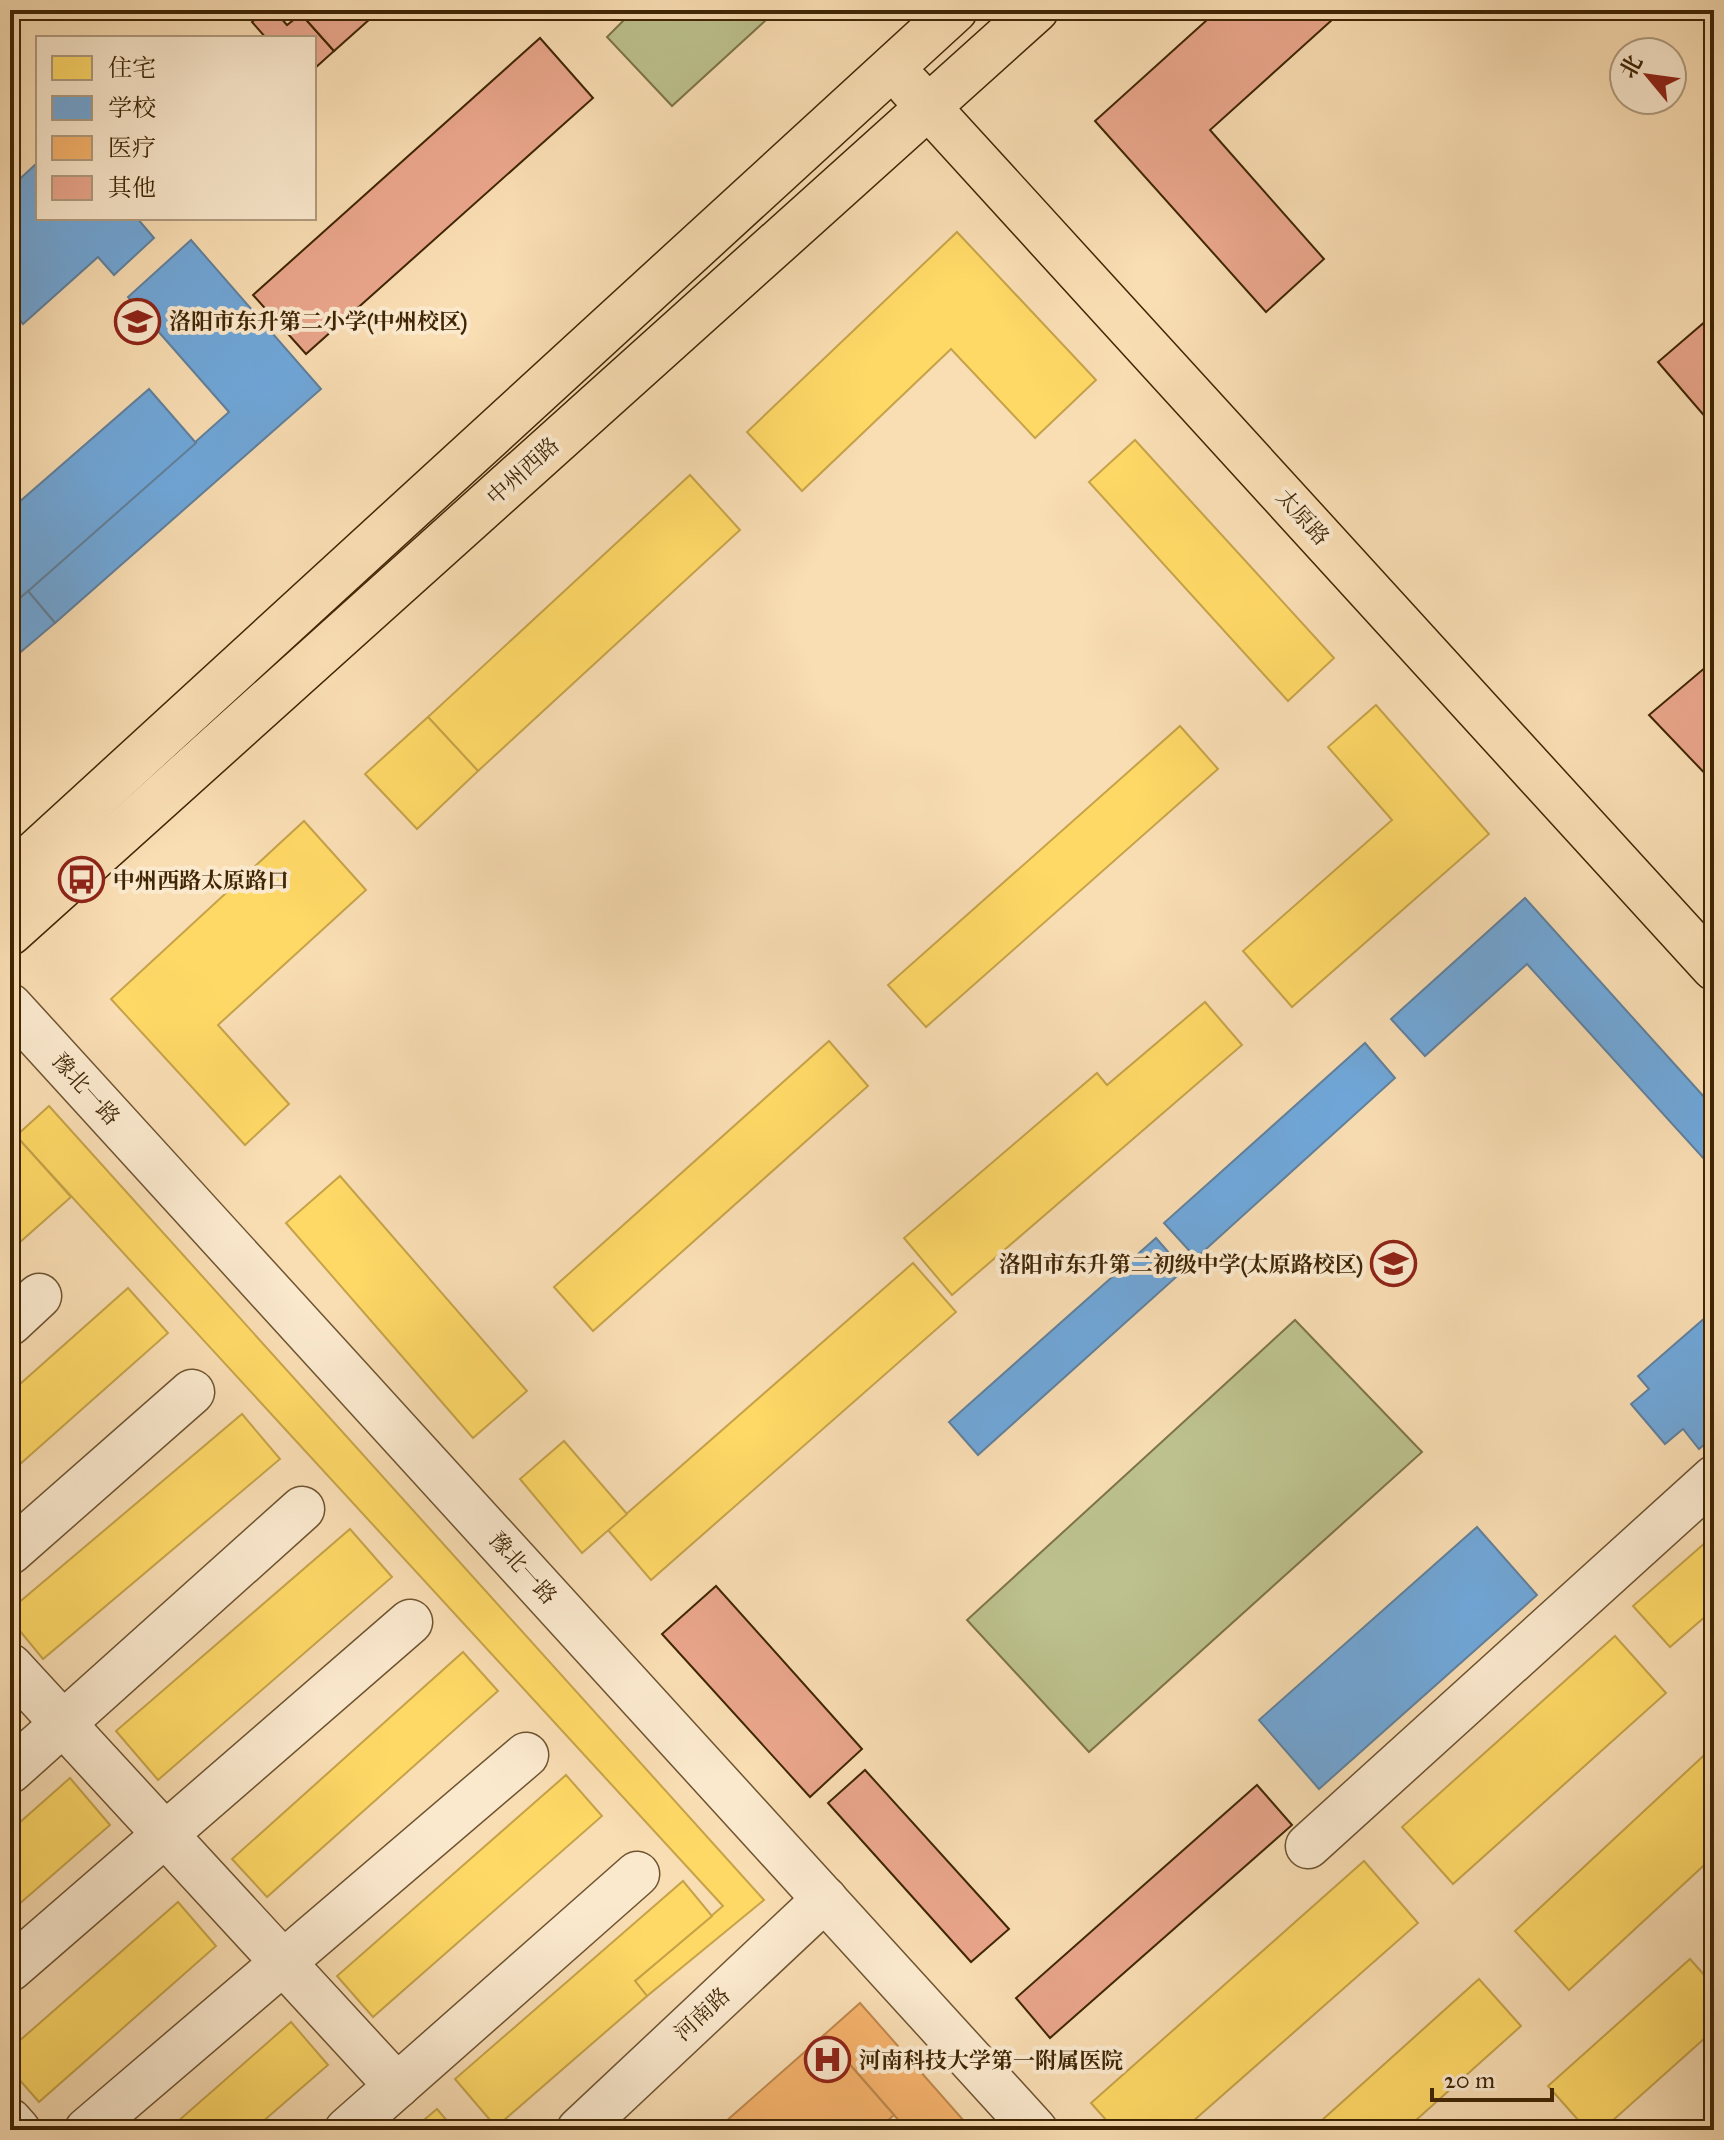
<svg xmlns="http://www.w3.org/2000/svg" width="1724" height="2140" viewBox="0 0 1724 2140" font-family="'IM FELL Great Primer','Noto Serif SC',serif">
<rect width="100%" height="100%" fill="#f9ddb3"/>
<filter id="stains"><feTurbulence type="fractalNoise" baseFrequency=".0025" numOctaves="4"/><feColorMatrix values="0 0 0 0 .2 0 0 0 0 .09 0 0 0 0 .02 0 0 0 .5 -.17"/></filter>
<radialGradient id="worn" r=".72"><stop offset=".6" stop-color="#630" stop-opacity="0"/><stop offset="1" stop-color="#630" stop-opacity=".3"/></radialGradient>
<g fill="#bcc18d" stroke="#7e7449" stroke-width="2">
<polygon points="634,10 777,10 672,106 607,37"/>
<polygon points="1295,1320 1422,1452 1089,1752 967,1620"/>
</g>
<g fill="#ffd966" stroke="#c6a349" stroke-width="2">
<polygon points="957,232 1096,380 1035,438 951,349 802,491 747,432"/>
<polygon points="1135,440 1334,658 1288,701 1089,482"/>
<polygon points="690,475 740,530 478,771 428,717"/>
<polygon points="1376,705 1489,834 1292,1007 1243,951 1392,820 1328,747"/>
<polygon points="428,717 478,771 417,829 365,774"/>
<polygon points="1180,726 1218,769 926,1027 888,985"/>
<polygon points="304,821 366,890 218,1025 289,1104 245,1145 111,999"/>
<polygon points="1205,1002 1242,1045 952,1295 904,1238 1097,1073 1107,1085"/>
<polygon points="829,1041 868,1086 593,1331 554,1287"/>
<polygon points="49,1106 764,1900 647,1996 635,1981 723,1906 16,1136"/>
<polygon points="10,1129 71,1197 10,1251"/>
<polygon points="340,1176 527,1391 473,1438 286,1223"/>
<polygon points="913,1263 956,1312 651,1580 608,1530"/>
<polygon points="128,1288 168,1333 10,1473 10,1393"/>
<polygon points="242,1414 280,1459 43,1659 10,1619 10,1610"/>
<polygon points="564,1441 627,1514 582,1553 520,1479"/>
<polygon points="350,1529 392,1577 158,1780 116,1731"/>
<polygon points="1714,1535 1714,1609 1670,1647 1633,1606"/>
<polygon points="1615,1636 1666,1693 1453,1884 1402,1827"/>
<polygon points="463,1652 498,1691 267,1897 232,1859"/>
<polygon points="1714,1746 1714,1856 1569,1990 1515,1931"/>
<polygon points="566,1775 602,1816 373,2017 337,1976"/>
<polygon points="70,1778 110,1825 10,1912 10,1831"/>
<polygon points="1364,1861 1418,1923 1183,2130 1115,2130 1091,2103"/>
<polygon points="683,1881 712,1916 635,1981 647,1996 496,2127 455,2079"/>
<polygon points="178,1902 216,1946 39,2102 10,2069 10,2049"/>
<polygon points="1690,1959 1714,1986 1714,2030 1602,2130 1587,2130 1548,2086"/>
<polygon points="1479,1979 1521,2026 1405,2130 1311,2130"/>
<polygon points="291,2022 328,2065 253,2130 168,2130"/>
<polygon points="437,2109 455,2130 412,2130"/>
</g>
<g fill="#6fa8dc" stroke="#61819c" stroke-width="2">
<polygon points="38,162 38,218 137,218 154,238 114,275 98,257 23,324 10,309 10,188"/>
<polygon points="191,240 321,389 55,623 28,591 229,412 128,297"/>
<polygon points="149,389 196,443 10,607 10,510"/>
<polygon points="28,591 55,623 10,661 10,607"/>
<polygon points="1525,898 1714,1108 1714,1170 1527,964 1425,1056 1391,1019"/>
<polygon points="1365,1043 1395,1078 1196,1258 1164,1223"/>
<polygon points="1156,1238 1184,1270 978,1455 949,1422"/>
<polygon points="1714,1310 1714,1436 1699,1449 1683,1429 1665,1444 1631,1404 1649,1389 1638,1376"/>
<polygon points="1477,1527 1537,1595 1319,1789 1259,1720"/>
</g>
<g fill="#f6b26b" stroke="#bf884c" stroke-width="2">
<polygon points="860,2003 972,2130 907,2130 894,2115 824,2035"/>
<polygon points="824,2035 894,2115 877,2130 716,2130"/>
</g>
<g fill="#eaa68c" stroke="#402605" stroke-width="2">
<polygon points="266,10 274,10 287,25 301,14 334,51 314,69 314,38 266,38 252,22"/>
<polygon points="305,10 380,10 334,51 301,14"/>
<polygon points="1218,10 1343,10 1210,130 1324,259 1266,312 1095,121"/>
<polygon points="540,38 593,98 306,354 253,295"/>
<polygon points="1714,314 1714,427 1658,362"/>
<polygon points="1707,666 1714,673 1714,783 1649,715"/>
<polygon points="716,1586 862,1749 810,1797 662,1634"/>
<polygon points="865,1770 1009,1929 971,1962 828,1803"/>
<polygon points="1257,1785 1292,1825 1050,2038 1016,1998"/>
</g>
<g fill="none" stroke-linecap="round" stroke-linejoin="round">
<defs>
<g id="minor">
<polyline points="10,1006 1035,2130"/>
<polyline points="10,1323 39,1296"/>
<polyline points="10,1552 192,1392"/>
<polyline points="10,1666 397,2086"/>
<polyline points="10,1771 302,1509"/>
<polyline points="1308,1846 1714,1478"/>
<polyline points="10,1969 410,1622"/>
<polyline points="10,2121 18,2130"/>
<polyline points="87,2130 526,1755"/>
<polyline points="347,2130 637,1874"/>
<polyline points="579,2130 825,1899"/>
</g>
<g id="major">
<polyline points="909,86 1714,968"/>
<polyline points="10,876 955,10"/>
<polyline points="10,933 1036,10"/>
</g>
</defs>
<use href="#minor" stroke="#6e5430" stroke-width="47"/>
<use href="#major" stroke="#402605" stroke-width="47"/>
<use href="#minor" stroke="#fbe9ce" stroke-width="44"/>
<use href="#major" stroke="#f9ddb3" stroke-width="44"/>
</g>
<defs>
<symbol id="school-ring" viewBox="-11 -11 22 22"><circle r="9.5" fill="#fbe9ce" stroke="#8f2418" stroke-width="1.5"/><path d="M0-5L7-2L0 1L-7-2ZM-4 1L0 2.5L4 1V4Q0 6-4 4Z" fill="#8f2418"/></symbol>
<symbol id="bus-ring" viewBox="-11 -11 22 22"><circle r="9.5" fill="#fbe9ce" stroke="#8f2418" stroke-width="1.5"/><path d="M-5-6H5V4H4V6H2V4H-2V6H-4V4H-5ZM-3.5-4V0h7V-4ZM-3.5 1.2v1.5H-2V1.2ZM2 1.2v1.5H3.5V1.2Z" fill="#8f2418"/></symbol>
<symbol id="hospital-ring" viewBox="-11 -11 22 22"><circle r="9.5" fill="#fbe9ce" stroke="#8f2418" stroke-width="1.5"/><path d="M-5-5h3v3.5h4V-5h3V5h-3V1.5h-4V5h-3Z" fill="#8f2418"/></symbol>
</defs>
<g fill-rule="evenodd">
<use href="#school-ring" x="112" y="296" width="51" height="51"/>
<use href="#bus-ring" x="56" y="854" width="51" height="51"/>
<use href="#school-ring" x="1368" y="1238" width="51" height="51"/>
<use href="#hospital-ring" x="802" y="2034" width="51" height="51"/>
</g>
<g text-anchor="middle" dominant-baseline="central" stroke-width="8" stroke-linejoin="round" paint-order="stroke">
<g font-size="22" font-weight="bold" fill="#402605" stroke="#fbe9ce" text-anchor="start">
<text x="169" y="321">洛阳市东升第二小学(中州校区)</text>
<text x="113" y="880">中州西路太原路口</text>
<text x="1363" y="1264" text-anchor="end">洛阳市东升第二初级中学(太原路校区)</text>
<text x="859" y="2060">河南科技大学第一附属医院</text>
</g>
<g font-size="22" fill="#402605" stroke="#fbe9ce">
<text transform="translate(523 471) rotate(-42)">中州西路</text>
<text transform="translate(1303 517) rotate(48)">太原路</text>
<text transform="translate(86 1089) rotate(48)">豫北一路</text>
<text transform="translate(523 1568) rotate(48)">豫北一路</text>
<text transform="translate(702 2014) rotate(-43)">河南路</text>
</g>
</g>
<rect width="1724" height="2140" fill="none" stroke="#f9ddb3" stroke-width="40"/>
<rect x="12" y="12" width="1700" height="2116" fill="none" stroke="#402605" stroke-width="4"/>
<rect x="20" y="20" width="1684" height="2100" fill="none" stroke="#402605" stroke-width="2"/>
<rect x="36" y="36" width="280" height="184" fill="#fbe9ce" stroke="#b09b7e" stroke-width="2"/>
<rect x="52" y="56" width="40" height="24" fill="#ffd966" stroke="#b09b7e" stroke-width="2"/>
<text x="108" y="76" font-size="24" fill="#402605">住宅</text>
<rect x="52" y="96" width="40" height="24" fill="#6fa8dc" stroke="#b09b7e" stroke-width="2"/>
<text x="108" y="116" font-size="24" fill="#402605">学校</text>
<rect x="52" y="136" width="40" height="24" fill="#f6b26b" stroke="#b09b7e" stroke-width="2"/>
<text x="108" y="156" font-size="24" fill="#402605">医疗</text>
<rect x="52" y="176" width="40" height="24" fill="#eaa68c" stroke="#b09b7e" stroke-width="2"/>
<text x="108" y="196" font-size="24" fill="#402605">其他</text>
<g transform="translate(1648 76) rotate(299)"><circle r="38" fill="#fbe9ce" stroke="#b09b7e" stroke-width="2"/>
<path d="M0-6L14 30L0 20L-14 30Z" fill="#8f2418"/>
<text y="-12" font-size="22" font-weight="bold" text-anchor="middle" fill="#402605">北</text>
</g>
<path d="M1432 2088v12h120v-12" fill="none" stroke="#402605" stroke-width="4"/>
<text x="1444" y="2088" font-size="24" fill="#402605" stroke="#fbe9ce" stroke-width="6" paint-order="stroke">20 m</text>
<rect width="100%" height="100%" filter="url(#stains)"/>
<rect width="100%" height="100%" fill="url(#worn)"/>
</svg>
